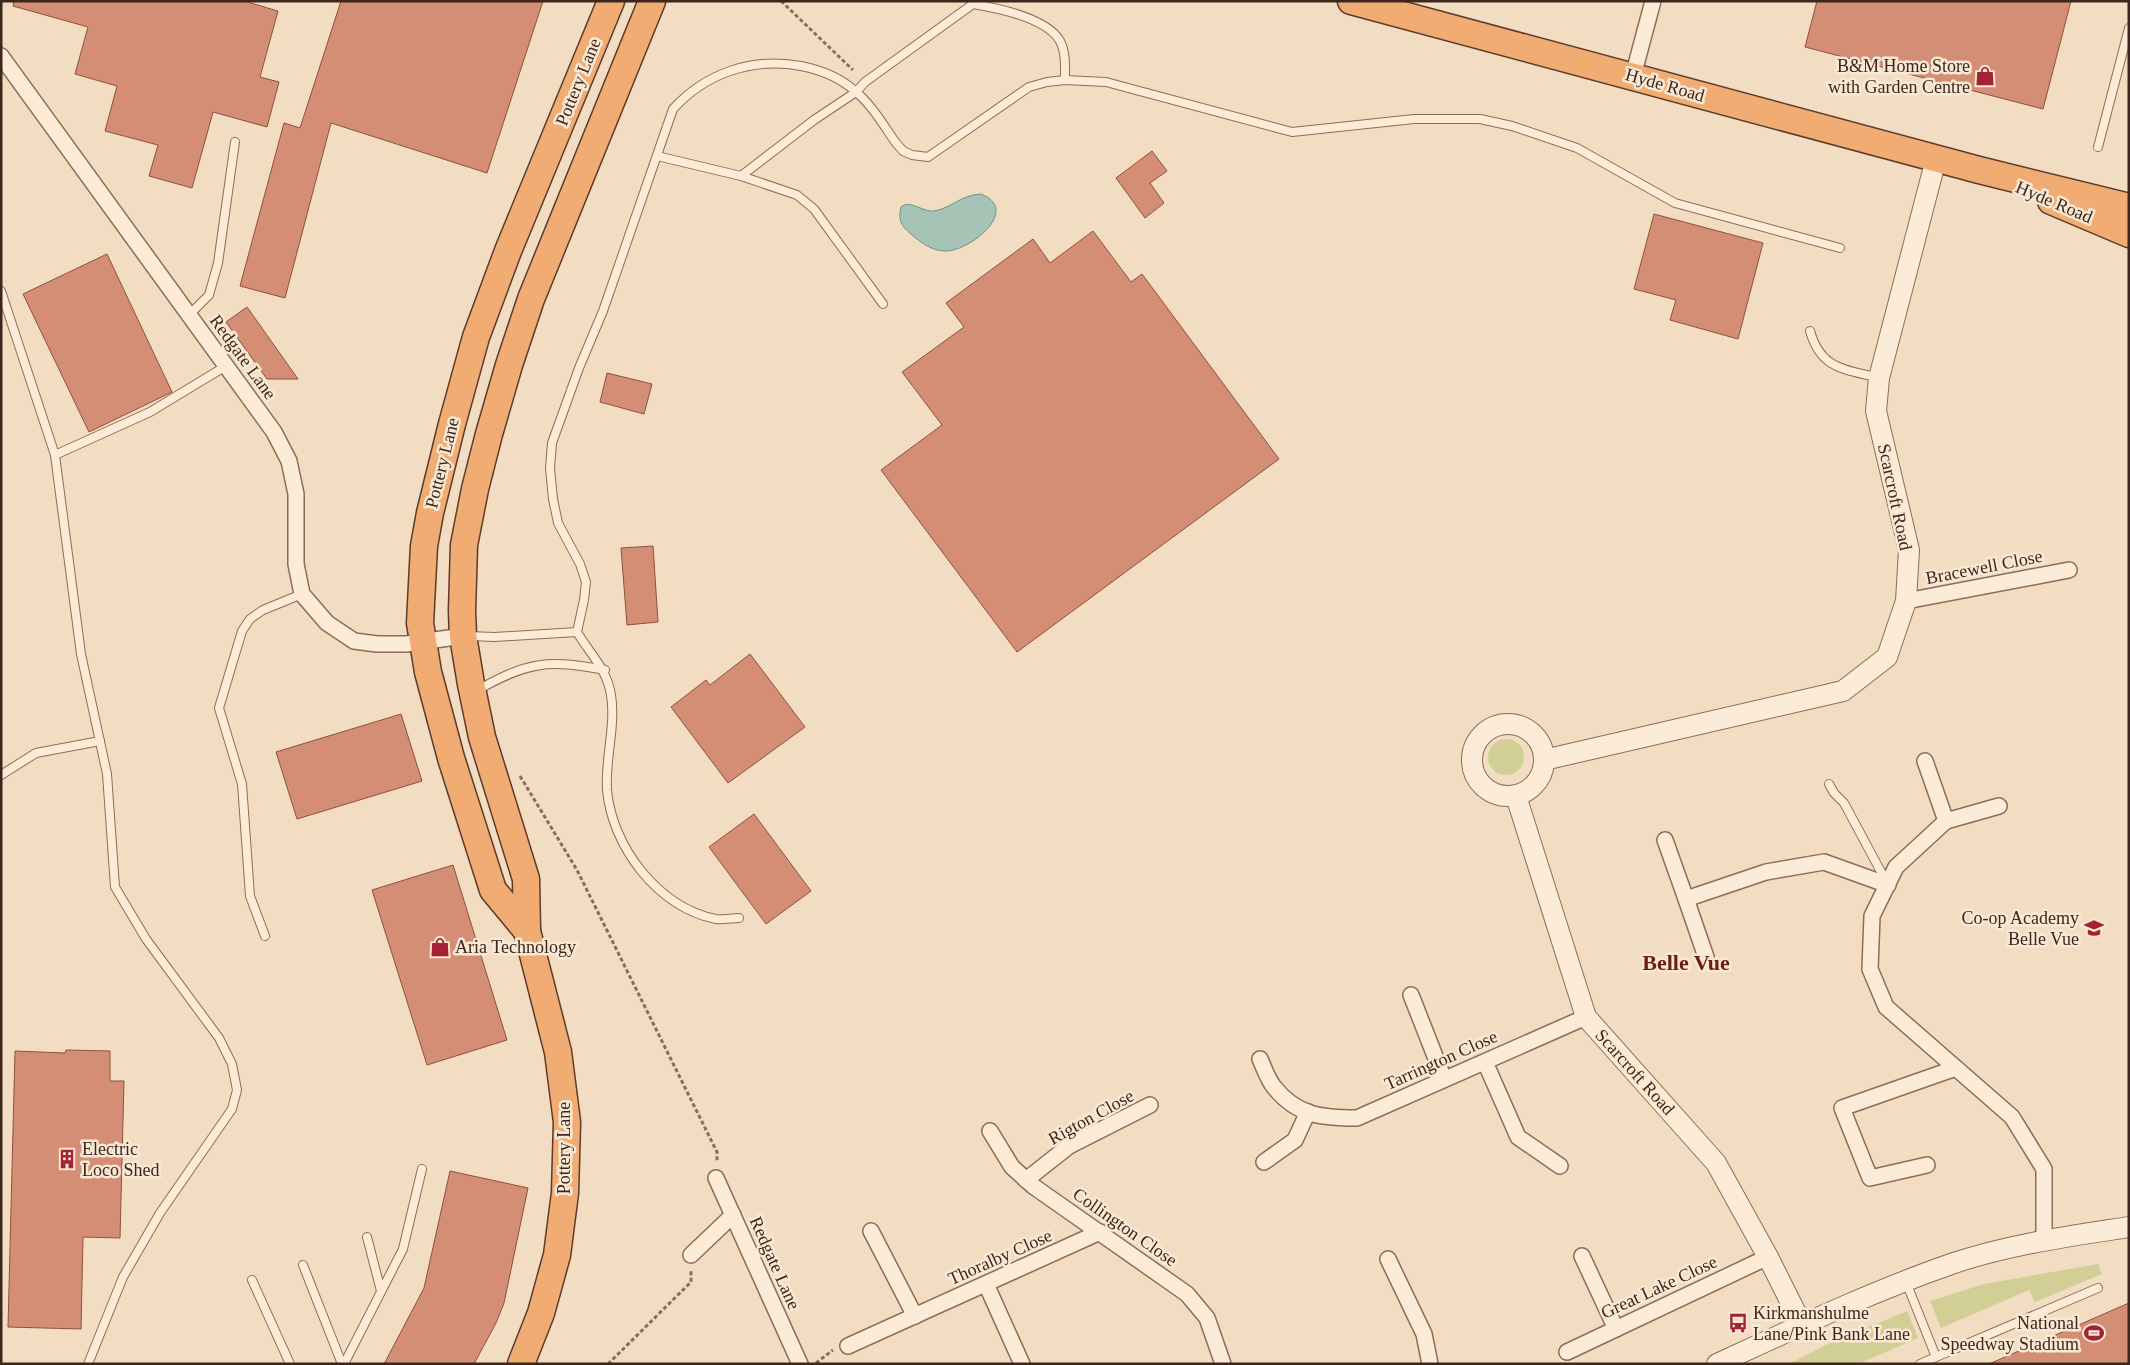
<svg xmlns="http://www.w3.org/2000/svg" width="2130" height="1365" viewBox="0 0 2130 1365" font-family="'Times New Roman',serif">
<rect width="100%" height="100%" fill="#f2ddc2"/>
<g fill="#d1cf95">
<circle cx="1506" cy="757" r="18"/>
<polygon points="2098,1264 2102,1274 2035,1302 2029,1290 1941,1328 1930,1301 1984,1284"/>
<polygon points="1907,1311 1918,1338 1858,1364 1789,1364 1826,1345"/>
</g>
<path fill="#a5c4b6" stroke="#6b9483" d="M981,194c41,16 -12,58 -36,57 -13,0 -25,-9 -34,-17 -10,-8 -13,-14 -10,-27 9,-8 21,5 33,4 18,-3 26,-16 47,-17z"/>
<g fill="#d48e75" stroke="#8f503b">
<polygon points="14,1 244,1 278,11 260,77 279,82 267,127 213,112 192,188 149,176 158,145 105,131 117,86 75,74 88,27 13,6"/>
<polygon points="341,1 543,1 487,173 331,123 285,298 240,286 284,123 300,128"/>
<polygon points="1817,1 2071,1 2043,109 1805,47"/>
<polygon points="1152,151 1167,171 1150,183 1164,203 1145,218 1116,178"/>
<polygon points="1654,214 1763,243 1738,339 1670,320 1676,300 1634,289"/>
<polygon points="1093,231 1131,282 1142,274 1279,459 1017,652 881,470 942,425 902,372 964,327 946,303 1033,239 1050,263"/>
<polygon points="107,254 172,392 89,432 23,294"/>
<polygon points="247,307 298,379 267,379 226,322"/>
<polygon points="607,373 652,384 644,414 600,402"/>
<polygon points="653,546 658,622 627,625 621,548"/>
<polygon points="750,654 805,727 728,783 671,707 706,680 710,685"/>
<polygon points="401,714 422,781 297,819 276,752"/>
<polygon points="754,814 811,891 766,924 709,847"/>
<polygon points="453,865 507,1040 427,1065 372,890"/>
<polygon points="66,1050 110,1051 110,1081 124,1081 120,1238 83,1237 81,1329 8,1327 15,1051 65,1053"/>
<polygon points="450,1171 528,1188 504,1303 496,1323 474,1364 384,1364 424,1288"/>
<polygon points="2129,1303 2129,1364 1989,1364"/>
</g>
<g fill="none" stroke-linecap="round" stroke-linejoin="round">
<defs>
<g id="service">
<polyline points="2098,147 2129,28"/>
<polyline points="657,156 741,176 797,195 814,209 883,304"/>
<path d="M741,176l73,-56 42,-28 9,-10 108,-78c24,4 74,14 87,37 6,11 5,27 5,39"/>
<polyline points="1,291 55,455 81,654 107,774 115,887 146,939 219,1038 232,1064 237,1090 232,1109 160,1213 123,1277 88,1364"/>
<polyline points="189,315 209,295 218,263 235,142"/>
<path d="M1810,331c11,39 35,38 69,47"/>
<polyline points="55,455 150,412 226,366"/>
<polyline points="468,636 495,637 577,632"/>
<path d="M476,691c51,-29 71,-32 129,-21"/>
<polyline points="1,775 36,753 100,741"/>
<polyline points="1829,784 1834,793 1844,803 1887,883"/>
<path d="M739,918c-7,0 -16,2 -23,1 -58,-11 -104,-73 -109,-129 -2,-32 9,-64 4,-95 -4,-26 -21,-41 -34,-63l7,-32 2,-18 -6,-18 -22,-41 -5,-24 -3,-31 2,-25 27,-75 24,-57 70,-202c33,-36 79,-52 128,-43 20,4 39,11 55,26 16,13 28,34 40,51l7,8 9,4 16,2 101,-70 18,-5 18,-2 41,2 186,50 122,-13h66l32,7 65,22 98,55 165,45"/>
<polyline points="265,936 250,896 242,784 219,708 242,631 250,619 263,610 302,594"/>
<polyline points="367,1237 381,1291"/>
<polyline points="303,1265 342,1364"/>
<polyline points="252,1280 290,1364"/>
<polyline points="1906,1282 1936,1357 1920,1364"/>
<polyline points="1936,1357 2098,1288"/>
<polyline points="344,1364 403,1249 422,1169"/>
</g>
<g id="minor">
<polyline points="1,56 274,432 289,461 296,494 296,564 302,594 327,623 354,641 377,644 406,644 463,636"/>
<polyline points="1633,76 1653,1"/>
<polyline points="1906,601 2069,570"/>
<polyline points="1925,761 1946,821"/>
<polyline points="1999,806 1946,821 1896,867 1872,916 1870,969 1886,1007 2012,1117 2044,1169 2044,1241"/>
<polyline points="1665,840 1686,899"/>
<polyline points="1706,957 1686,899 1766,872 1824,862 1888,885"/>
<polyline points="1411,995 1444,1079"/>
<path d="M1260,1059c4,9 8,21 14,28 23,29 48,31 83,31l229,-101"/>
<polyline points="1485,1062 1518,1137 1560,1166"/>
<polyline points="990,1131 1012,1167 1033,1186 1187,1294 1207,1318 1223,1364"/>
<polyline points="1264,1162 1295,1140 1308,1112"/>
<polyline points="1927,1165 1870,1178 1842,1108 1956,1068"/>
<polyline points="716,1178 800,1364"/>
<polyline points="1026,1180 1069,1146 1150,1105"/>
<polyline points="871,1231 915,1316"/>
<polyline points="691,1255 733,1215"/>
<polyline points="1582,1256 1616,1329"/>
<polyline points="1388,1259 1424,1334 1430,1364"/>
<polyline points="986,1284 1022,1364"/>
<polyline points="848,1346 1100,1232"/>
<polyline points="1567,1352 1768,1257"/>
</g>
<g id="tertiary">
<circle cx="1508" cy="760" r="36"/>
<polyline points="1544,760 1843,691 1887,657 1906,601 1909,550 1876,411 1879,378 1936,159"/>
<polyline points="1516,796 1586,1017 1716,1163 1768,1257 1802,1325"/>
<path d="M1717,1364c78,-36 156,-73 237,-101 57,-19 117,-27 175,-36"/>
</g>
<g id="trunk">
<polyline points="1351,1 1979,170 2129,207"/>
<polyline points="2051,201 2129,234"/>
<polyline points="527,931 493,890 451,758 428,672 420,623 424,546 430,513 452,424 476,337 508,251 611,1"/>
<polyline points="521,1364 541,1313 557,1255 565,1193 567,1122 558,1052 527,931 526,879 482,737 471,684 463,636 462,611 464,545 475,489 489,434 509,365 531,299 652,1"/>
</g>
</defs>
<use href="#service" stroke="#8e6c57" stroke-width="10"/>
<use href="#minor" stroke="#8e6c57" stroke-width="18"/>
<use href="#tertiary" stroke="#8e6c57" stroke-width="22"/>
<use href="#trunk" stroke="#5b3b2c" stroke-width="29"/>
<g stroke="#8e6c57" stroke-width="3" stroke-dasharray="4 2.5" stroke-linecap="butt">
<polyline points="781,1 853,70"/>
<polyline points="520,776 577,870 717,1152 717,1161"/>
<polyline points="816,1363 833,1350"/>
<polyline points="608,1364 691,1282 691,1271"/>
</g>
<use href="#service" stroke="#fcebd7" stroke-width="8"/>
<use href="#minor" stroke="#fcebd7" stroke-width="15"/>
<use href="#tertiary" stroke="#fcebd7" stroke-width="20"/>
<use href="#trunk" stroke="#f0ac72" stroke-width="26"/>
</g>
<defs>
<symbol id="shop-bare" viewBox="-9 -9 18 18"><path d="M-5-2.5h2.3a2.7 3.5 0 0 1 5.4 0H5L5.5 6h-11ZM-1.5-2.5h3a1.5 2.3 0 0 0-3 0Z" fill="#a32236" stroke="#f9e8d3" stroke-width="2.5" paint-order="stroke"/></symbol>
<symbol id="school-bare" viewBox="-9 -9 18 18"><path d="M0-5L7-2L0 1L-7-2ZM-4 1L0 2.5L4 1V4Q0 6-4 4Z" fill="#a32236" stroke="#f9e8d3" stroke-width="2.5" paint-order="stroke"/></symbol>
<symbol id="building-bare" viewBox="-9 -9 18 18"><path d="M-4-6H4V6H1V3H-1V6H-4ZM-2.5-4.3h1.7v1.8h-1.7ZM.8-4.3h1.7v1.8H.8ZM-2.5-1h1.7V.8h-1.7ZM.8-1h1.7V.8H.8Z" fill="#a32236" stroke="#f9e8d3" stroke-width="2.5" paint-order="stroke"/></symbol>
<symbol id="bus-bare" viewBox="-9 -9 18 18"><path d="M-5-6H5V4H4V6H2V4H-2V6H-4V4H-5ZM-3.5-4V0h7V-4ZM-3.5 1.2v1.5H-2V1.2ZM2 1.2v1.5H3.5V1.2Z" fill="#a32236" stroke="#f9e8d3" stroke-width="2.5" paint-order="stroke"/></symbol>
<symbol id="stadium-bare" viewBox="-9 -9 18 18"><path d="M0-5a6.5 5 0 1 0 0 10a6.5 5 0 1 0 0-10ZM-3.5-1.8h7v3.6h-7Z" fill="#a32236" stroke="#f9e8d3" stroke-width="2.5" paint-order="stroke"/></symbol>
</defs>
<g fill-rule="evenodd">
<use href="#shop-bare" x="1971" y="62" width="28" height="28"/>
<use href="#school-bare" x="2080" y="914" width="28" height="28"/>
<use href="#shop-bare" x="426" y="933" width="28" height="28"/>
<use href="#building-bare" x="53" y="1145" width="28" height="28"/>
<use href="#bus-bare" x="1724" y="1309" width="28" height="28"/>
<use href="#stadium-bare" x="2080" y="1319" width="28" height="28"/>
</g>
<g text-anchor="middle" dominant-baseline="central" stroke-width="5" stroke-linejoin="round" paint-order="stroke">
<g font-size="18" fill="#3d271d" stroke="#f9e8d3" text-anchor="end">
<text x="1970" y="66">B&amp;M Home Store<tspan x="1970" dy="21">with Garden Centre</tspan></text>
<text x="2079" y="918">Co-op Academy<tspan x="2079" dy="21">Belle Vue</tspan></text>
<text x="455" y="947" text-anchor="start">Aria Technology</text>
<text x="82" y="1149" text-anchor="start">Electric<tspan x="82" dy="21">Loco Shed</tspan></text>
<text x="1753" y="1313" text-anchor="start">Kirkmanshulme<tspan x="1753" dy="21">Lane/Pink Bank Lane</tspan></text>
<text x="2079" y="1323">National<tspan x="2079" dy="21">Speedway Stadium</tspan></text>
</g>
<g font-size="18" fill="#3d271d" stroke="#f9e8d3">
<text transform="translate(578 82) rotate(-68)">Pottery Lane</text>
<text transform="translate(1665 85) rotate(16)">Hyde Road</text>
<text transform="translate(2054 202) rotate(23)">Hyde Road</text>
<text transform="translate(243 357) rotate(54)">Redgate Lane</text>
<text transform="translate(442 463) rotate(-76)">Pottery Lane</text>
<text transform="translate(1895 497) rotate(78)">Scarcroft Road</text>
<text transform="translate(1984 567) rotate(-11)">Bracewell Close</text>
<text transform="translate(1441 1060) rotate(-24)">Tarrington Close</text>
<text transform="translate(1635 1072) rotate(48)">Scarcroft Road</text>
<text transform="translate(1091 1117) rotate(-29)">Rigton Close</text>
<text transform="translate(564 1148) rotate(-90)">Pottery Lane</text>
<text transform="translate(1125 1227) rotate(35)">Collington Close</text>
<text transform="translate(1000 1257) rotate(-24)">Thoralby Close</text>
<text transform="translate(775 1263) rotate(66)">Redgate Lane</text>
<text transform="translate(1659 1287) rotate(-25)">Great Lake Close</text>
</g>
<g font-size="22" font-weight="bold" fill="#6d1d18" stroke="#f9e8d3">
<text x="1686" y="962">Belle Vue</text>
</g>
</g>
<rect width="2130" height="1365" fill="none" stroke="#3d271d" stroke-width="5"/>
</svg>
